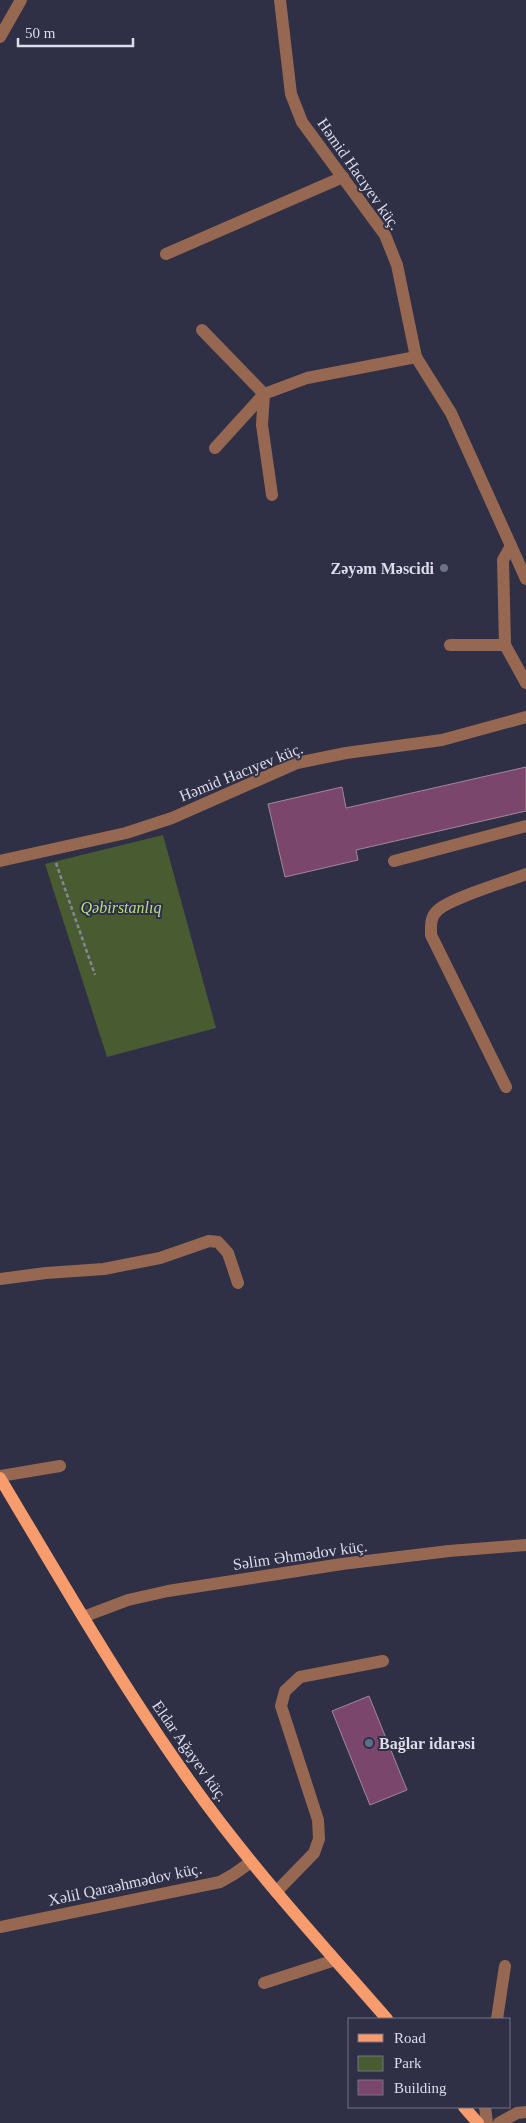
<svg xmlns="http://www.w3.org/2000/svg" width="526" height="2123" viewBox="0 0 526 2123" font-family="'Times New Roman',serif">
<rect width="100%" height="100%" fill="#2f2f45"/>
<polygon fill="#495b31" points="163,835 216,1028 107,1057 45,864"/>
<g fill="#7b466c" stroke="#a2889a">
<polygon points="526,767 526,811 356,850 358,860 285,877 268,804 342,787 346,808"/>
<polygon points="369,1696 407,1790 370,1805 332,1711"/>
</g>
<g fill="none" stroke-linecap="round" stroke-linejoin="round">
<polyline stroke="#868698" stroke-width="2.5" stroke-dasharray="4 2.5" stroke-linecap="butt" points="56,863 95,975"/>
<g stroke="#966852" stroke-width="12">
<polyline points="280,0 291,94 302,122 385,235 397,265 416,357 451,413 526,579"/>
<polyline points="0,37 21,0"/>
<polyline points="166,254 343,177"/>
<polyline points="202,330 264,394 262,425 272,495"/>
<polyline points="215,448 264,394 307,378 416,357"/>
<polyline points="511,546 503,560 505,645 526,683"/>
<polyline points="450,645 505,645"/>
<polyline points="0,861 126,833 172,818 297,763 346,753 442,740 526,717"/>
<polyline points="394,861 526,826"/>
<path d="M506,1087l-75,-152c0,-10 -1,-18 7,-25 15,-13 68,-28 88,-36"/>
<polyline points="0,1279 46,1273 104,1269 160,1258 209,1241 218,1242 228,1253 238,1283"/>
<polyline points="0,1476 60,1466"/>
<polyline points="83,1617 128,1600 168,1591 342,1564 449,1551 526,1545"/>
<polyline points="276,1892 314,1853 319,1839 318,1820 281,1706 285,1691 300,1677 383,1661"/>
<polyline points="0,1927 220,1882 234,1874 251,1862"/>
<polyline points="264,1983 335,1960"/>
<polyline points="497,2019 505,1966"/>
<polyline points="485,2107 487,2123"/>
<polyline points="499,2123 517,2113 526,2112"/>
</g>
<g stroke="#f99c6d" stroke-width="12">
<path d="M0,1478c61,102 120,205 189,302 60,85 130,161 198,239"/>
<polyline points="464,2107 478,2123"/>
</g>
</g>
<circle fill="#6b7280" stroke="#2f2f45" stroke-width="2" cx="444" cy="568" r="5"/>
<circle fill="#5c6f8a" stroke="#2f2f45" stroke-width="2" cx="369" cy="1743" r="5"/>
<g text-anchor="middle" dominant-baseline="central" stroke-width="4" stroke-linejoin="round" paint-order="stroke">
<g font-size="16" fill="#dcdceb" stroke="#2f2f45">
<text transform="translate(359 174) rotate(55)">Həmid Hacıyev küç.</text>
<text transform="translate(241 772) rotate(-22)">Həmid Hacıyev küç.</text>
<text transform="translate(300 1555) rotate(-8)">Səlim Əhmədov küç.</text>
<text transform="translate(190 1751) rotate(55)">Eldar Ağayev küç.</text>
<text transform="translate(125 1884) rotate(-12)">Xəlil Qaraəhmədov küç.</text>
</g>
<g font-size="16" font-weight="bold" fill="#dcdceb" stroke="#2f2f45" text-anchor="end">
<text x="434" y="568">Zəyəm Məscidi</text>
<text x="379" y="1743" text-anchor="start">Bağlar idarəsi</text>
</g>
<g font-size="16" font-style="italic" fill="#b9de87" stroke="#2f2f45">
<text x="121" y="907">Qəbirstanlıq</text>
</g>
</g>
<rect x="348" y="2018" width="162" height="90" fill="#2f2f45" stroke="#747487"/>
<rect x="358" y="2034" width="25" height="8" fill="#f99c6d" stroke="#747487"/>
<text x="394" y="2043" font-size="15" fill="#dcdceb">Road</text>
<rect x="358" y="2056" width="25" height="15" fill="#495b31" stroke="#747487"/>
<text x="394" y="2068" font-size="15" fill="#dcdceb">Park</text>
<rect x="358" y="2080" width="25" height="15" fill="#7b466c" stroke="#747487"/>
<text x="394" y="2093" font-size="15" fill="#dcdceb">Building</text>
<path d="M18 38v8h115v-8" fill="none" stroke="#dcdceb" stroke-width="2.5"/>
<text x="25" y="38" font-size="15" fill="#dcdceb" stroke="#2f2f45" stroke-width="4" paint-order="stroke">50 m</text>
</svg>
